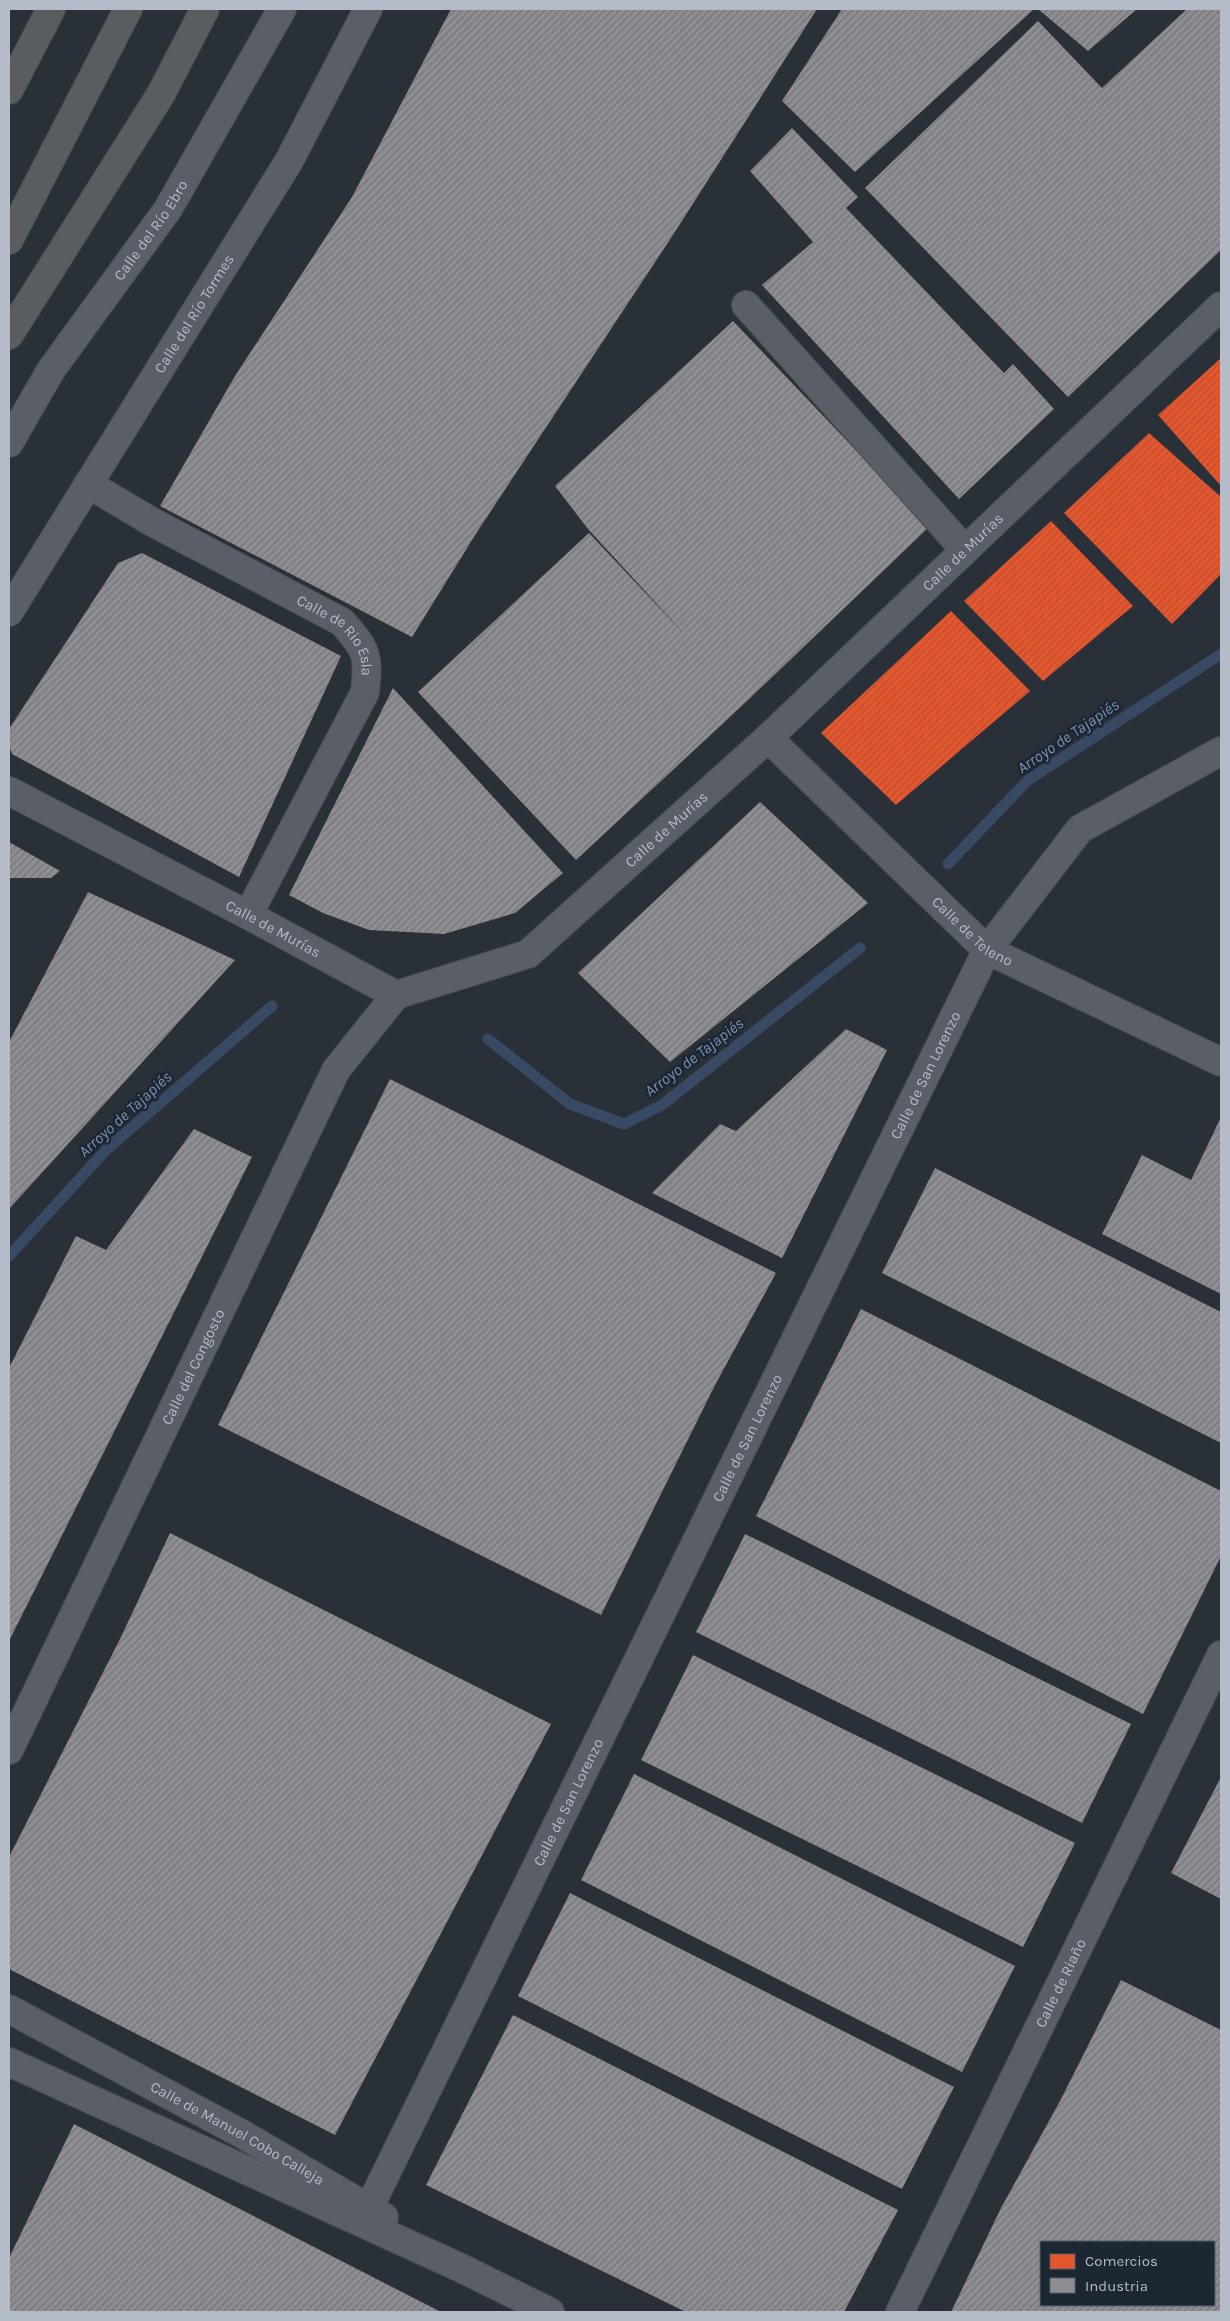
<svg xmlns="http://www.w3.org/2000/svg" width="1230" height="2321" viewBox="0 0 1230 2321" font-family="Karla,sans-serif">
<defs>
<pattern id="shops-hatch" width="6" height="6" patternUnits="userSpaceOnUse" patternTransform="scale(1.25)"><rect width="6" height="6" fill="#e4572e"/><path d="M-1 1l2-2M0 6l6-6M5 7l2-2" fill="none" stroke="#b84f32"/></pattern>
<pattern id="industry-hatch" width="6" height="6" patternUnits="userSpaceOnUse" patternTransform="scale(1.25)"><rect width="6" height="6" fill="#8d8d92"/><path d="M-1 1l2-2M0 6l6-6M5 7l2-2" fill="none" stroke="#737478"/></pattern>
</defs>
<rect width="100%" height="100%" fill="#2a3038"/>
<g fill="url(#shops-hatch)">
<polygon points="1221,358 1221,486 1158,415"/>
<polygon points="1149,433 1221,497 1221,574 1172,624 1064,513"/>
<polygon points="1051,521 1133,606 1043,681 964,601"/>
<polygon points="951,611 1030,691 896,805 821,733"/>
</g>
<g fill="url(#industry-hatch)" fill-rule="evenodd">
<polygon points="451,9 817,9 671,238 477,532 412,637 160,506 235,376 352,197"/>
<polygon points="842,9 1034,9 855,172 782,101"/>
<polygon points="1038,9 1137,9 1088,51"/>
<polygon points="1187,9 1221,9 1221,250 1068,397 865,188 1038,21 1102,88"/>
<polygon points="792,128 858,197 846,208 1004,373 1013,364 1054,409 959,499 762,285 813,242 750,171"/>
<polygon points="733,321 929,527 747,701 576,860 418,692 589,533 688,638 588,529 555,486"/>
<polygon points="142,553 341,656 239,877 12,754 9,745 9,729 118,563"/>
<polygon points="393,688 563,873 515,913 444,934 369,930 323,913 289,895"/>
<polygon points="760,802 868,903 670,1062 578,973"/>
<polygon points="9,842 60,871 51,878 9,878"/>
<polygon points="88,892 235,960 9,1209 9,1042"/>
<polygon points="846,1029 887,1050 782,1258 652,1193 720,1124 736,1131"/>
<polygon points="390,1079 776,1273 714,1387 601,1615 218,1425"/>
<polygon points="1221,1117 1221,1294 1102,1234 1142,1155 1191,1180"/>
<polygon points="194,1129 252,1157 9,1641 9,1368 76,1236 106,1250"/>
<polygon points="935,1168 1221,1312 1221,1443 882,1273"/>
<polygon points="861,1309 1221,1491 1221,1556 1143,1714 756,1516"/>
<polygon points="170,1533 551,1724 335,2135 9,1969 9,1857 120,1639"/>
<polygon points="745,1534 1131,1724 1082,1823 696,1632"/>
<polygon points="693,1655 1075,1843 1023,1947 641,1760"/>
<polygon points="634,1774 1015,1966 962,2072 581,1880"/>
<polygon points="1221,1777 1221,1899 1171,1873"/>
<polygon points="570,1893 954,2087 902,2189 518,1996"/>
<path d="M1121,1980l100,50v282h-270l50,-104 59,-107zM1041,2242h173v63h-173z"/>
<polygon points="513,2015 898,2210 844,2312 686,2312 426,2185"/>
<polygon points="74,2124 441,2312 9,2312 9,2258"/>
</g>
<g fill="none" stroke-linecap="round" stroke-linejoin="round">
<g stroke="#384963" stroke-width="11">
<polyline points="948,864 1027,781 1221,654"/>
<polyline points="488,1039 570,1104 624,1124 662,1105 860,948"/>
<polyline points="9,1256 106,1150 272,1006"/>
</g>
<defs>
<g id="minor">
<polyline points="746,305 965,550"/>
<path id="s1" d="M9,443l42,-73 117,-161 114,-200"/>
<path id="s2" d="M88,484l66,39 188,99c25,28 27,33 23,70l-117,223"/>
<path id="s3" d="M9,612l280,-451 79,-152"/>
<path id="s4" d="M768,738l219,212 234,112"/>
<path id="s5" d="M9,791l239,124 148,80 132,-41 240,-216 453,-432"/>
<path id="s6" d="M9,1750l327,-680 60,-75"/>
<path id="s7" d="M9,2009l233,125 142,83"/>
<polyline points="9,2062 461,2268 550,2312"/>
<path id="s8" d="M369,2208l618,-1258 93,-121 141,-78"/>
<path id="s9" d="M900,2312l321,-657"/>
</g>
<g id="highway">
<polyline points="9,90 51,9"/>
<polyline points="9,240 128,9"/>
<polyline points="9,335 161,94 205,9"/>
</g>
</defs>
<use href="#minor" stroke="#484c53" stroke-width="30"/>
<use href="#highway" stroke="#474c53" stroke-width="30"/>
<use href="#minor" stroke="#5a5e66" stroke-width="28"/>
<use href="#highway" stroke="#5a5d60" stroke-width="28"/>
</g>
<g text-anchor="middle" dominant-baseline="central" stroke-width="5" stroke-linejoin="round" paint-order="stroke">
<g font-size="15" fill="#b4bcc9" stroke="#1d2633">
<text stroke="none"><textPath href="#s1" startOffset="256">Calle del Río Ebro</textPath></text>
<text stroke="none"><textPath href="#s3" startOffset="351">Calle del Río Tormes</textPath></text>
<text stroke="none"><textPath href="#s5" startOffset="1168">Calle de Murías</textPath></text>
<text stroke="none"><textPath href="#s2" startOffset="295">Calle de Rio Esla</textPath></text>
<text stroke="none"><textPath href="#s5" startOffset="762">Calle de Murías</textPath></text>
<text stroke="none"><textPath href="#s5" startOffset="298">Calle de Murías</textPath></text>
<text stroke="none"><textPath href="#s4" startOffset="282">Calle de Teleno</textPath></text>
<text stroke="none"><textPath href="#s8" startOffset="1262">Calle de San Lorenzo</textPath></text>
<text stroke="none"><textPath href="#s6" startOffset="425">Calle del Congosto</textPath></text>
<text stroke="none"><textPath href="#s8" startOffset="858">Calle de San Lorenzo</textPath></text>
<text stroke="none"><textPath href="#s8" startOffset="452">Calle de San Lorenzo</textPath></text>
<text stroke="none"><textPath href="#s9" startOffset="366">Calle de Riaño</textPath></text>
<text stroke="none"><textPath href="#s7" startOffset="260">Calle de Manuel Cobo Calleja</textPath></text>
</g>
<g font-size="16" font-style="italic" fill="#7c92b1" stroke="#1d2633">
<text transform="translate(1068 736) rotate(-34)">Arroyo de Tajapiés</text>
<text transform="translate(694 1057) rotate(-37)">Arroyo de Tajapiés</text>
<text transform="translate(125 1114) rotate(-42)">Arroyo de Tajapiés</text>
</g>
</g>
<rect width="1230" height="2321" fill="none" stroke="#b4bcc9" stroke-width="20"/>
<rect x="1040" y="2241" width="175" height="65" fill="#1d2633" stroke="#59626f"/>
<rect x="1050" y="2254" width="25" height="15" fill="#e4572e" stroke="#59626f"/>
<text x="1085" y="2266" font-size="15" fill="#b4bcc9">Comercios</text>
<rect x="1050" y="2278" width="25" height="15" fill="#8d8d92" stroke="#59626f"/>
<text x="1085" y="2291" font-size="15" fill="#b4bcc9">Industria</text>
</svg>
